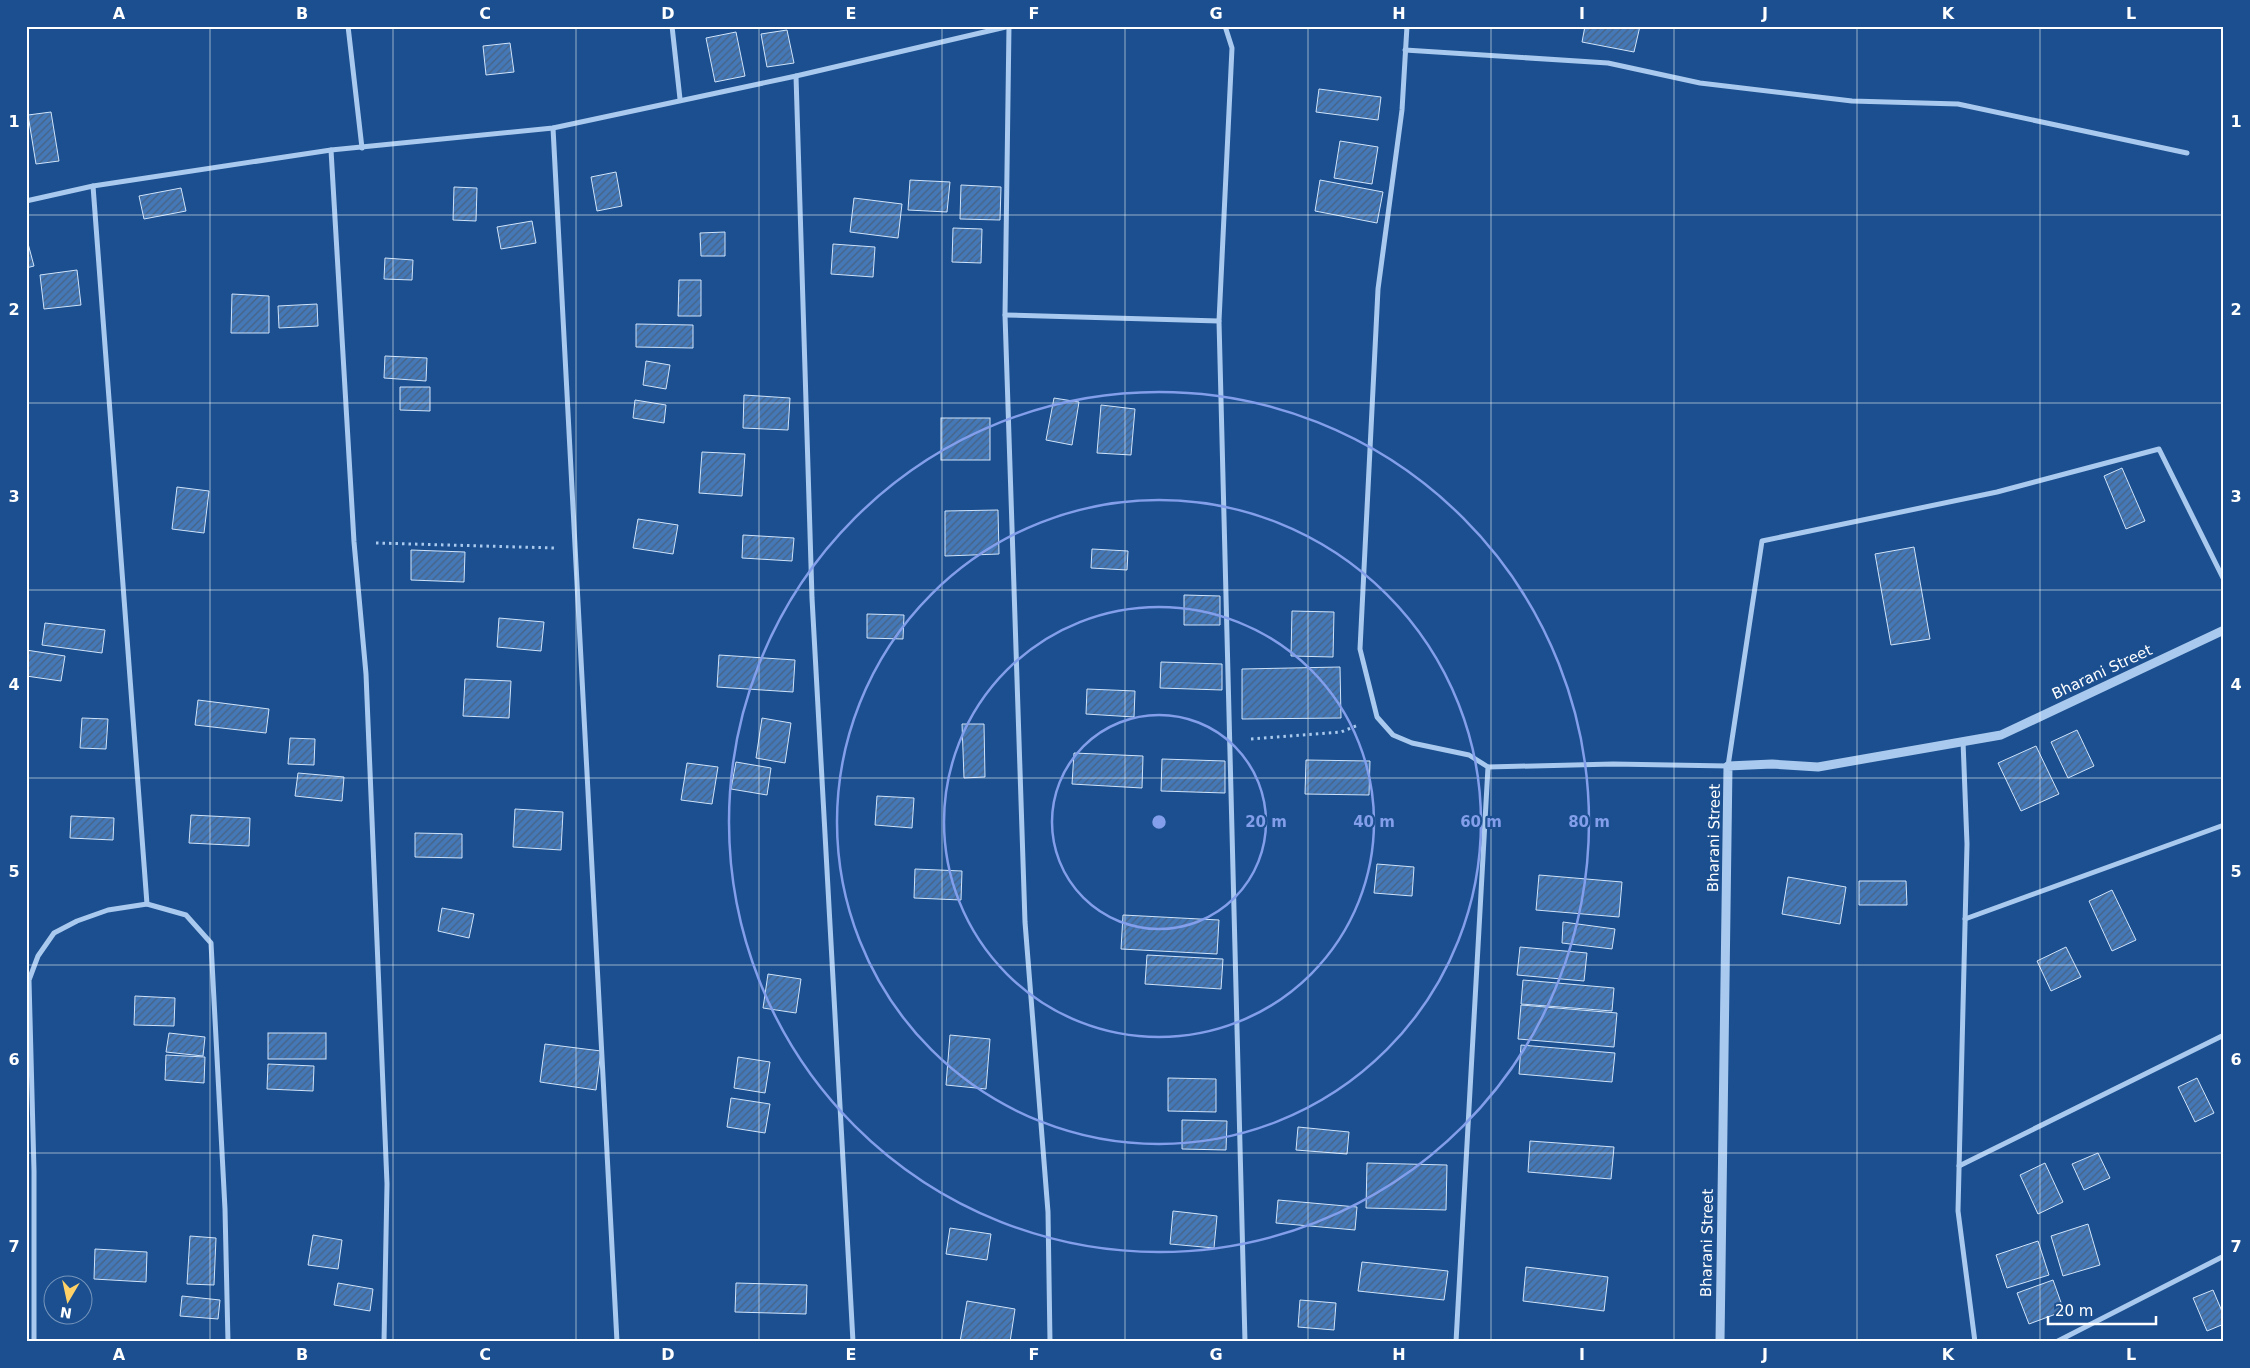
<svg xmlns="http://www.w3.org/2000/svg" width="2250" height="1368" viewBox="0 0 2250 1368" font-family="'DejaVu Sans',sans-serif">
<defs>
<pattern id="building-hatch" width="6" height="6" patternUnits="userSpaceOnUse" patternTransform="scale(1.25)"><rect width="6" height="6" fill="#4478b7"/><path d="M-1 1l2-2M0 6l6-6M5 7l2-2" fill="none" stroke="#486282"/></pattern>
</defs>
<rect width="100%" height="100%" fill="#1b4f8f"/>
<g fill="url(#building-hatch)" stroke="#cfe3fa">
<polygon points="1585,26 1640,26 1634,52 1582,42"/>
<polygon points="787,30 794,63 767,67 761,34"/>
<polygon points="736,32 745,76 715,82 706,38"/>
<polygon points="510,43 514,72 486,75 483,46"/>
<polygon points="1319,89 1381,97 1378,120 1316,112"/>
<polygon points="51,112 59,161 36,164 28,115"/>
<polygon points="1340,141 1378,147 1372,184 1334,178"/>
<polygon points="616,172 622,206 597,211 591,177"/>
<polygon points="910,180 950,182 947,212 908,210"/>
<polygon points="1320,180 1383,192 1377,223 1315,211"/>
<polygon points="961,185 1001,187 1000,220 960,219"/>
<polygon points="454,187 477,188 476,221 453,220"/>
<polygon points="181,188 186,211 144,219 139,196"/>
<polygon points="854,198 902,204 898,238 850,232"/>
<polygon points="532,221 536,243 501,249 497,227"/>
<polygon points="953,228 982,229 981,263 952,262"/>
<polygon points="725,232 725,256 701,256 700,233"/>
<polygon points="26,236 34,266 26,268"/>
<polygon points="833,244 875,247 873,277 831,274"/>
<polygon points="385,258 413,260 412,280 384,279"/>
<polygon points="77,270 81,305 44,309 40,275"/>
<polygon points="679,280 701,280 701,316 678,316"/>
<polygon points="232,294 269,296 269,333 231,333"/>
<polygon points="317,304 318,326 279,328 278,306"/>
<polygon points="636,324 693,325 693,348 636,347"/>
<polygon points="385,356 427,358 426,381 384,378"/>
<polygon points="646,361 670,365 666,389 643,385"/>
<polygon points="400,387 430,387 430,411 400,410"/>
<polygon points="744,395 790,398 788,430 743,428"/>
<polygon points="1054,398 1079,402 1072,445 1046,440"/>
<polygon points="635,400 666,405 664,423 633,418"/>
<polygon points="1101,405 1135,409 1131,455 1097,453"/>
<rect x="941" y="418" width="49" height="42"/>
<polygon points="702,452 745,454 742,496 699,493"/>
<polygon points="2122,468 2145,521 2126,529 2104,476"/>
<polygon points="177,487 209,491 204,533 172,529"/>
<polygon points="998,510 999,554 945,556 945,511"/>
<polygon points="638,519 678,525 673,554 633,548"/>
<polygon points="743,535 794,538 792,561 742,558"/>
<polygon points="1914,547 1930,639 1891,645 1875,554"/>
<polygon points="1092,549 1128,551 1127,570 1091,568"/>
<polygon points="411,550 465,552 464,582 411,580"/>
<polygon points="1184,595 1220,596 1220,625 1184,625"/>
<polygon points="1292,611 1334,612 1333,657 1291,656"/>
<polygon points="867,614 904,615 903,639 867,638"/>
<polygon points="499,618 544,622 541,651 497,647"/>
<polygon points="45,623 105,630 102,653 42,645"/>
<polygon points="26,650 65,656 61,681 26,676"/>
<polygon points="719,655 795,660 793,692 717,687"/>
<polygon points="1161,662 1222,664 1222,690 1160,688"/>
<polygon points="1340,667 1341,718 1242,719 1242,669"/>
<polygon points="465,679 511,681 509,718 463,716"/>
<polygon points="1087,689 1135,691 1134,717 1086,714"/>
<polygon points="198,700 269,709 266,733 195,725"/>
<polygon points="82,718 108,719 106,749 80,748"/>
<polygon points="762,718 791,723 785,763 756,758"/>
<polygon points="962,724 984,724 985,777 964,778"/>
<polygon points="2077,730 2094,766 2068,778 2051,742"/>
<polygon points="290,738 315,739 314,765 288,764"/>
<polygon points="2036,746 2059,794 2021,811 1998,763"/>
<polygon points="1074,753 1143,756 1142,788 1072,784"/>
<polygon points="1162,759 1225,761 1225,793 1161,791"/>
<polygon points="1306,760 1370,761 1369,795 1305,794"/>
<polygon points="736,762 771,768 767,795 731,789"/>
<polygon points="687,763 718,767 712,804 681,800"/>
<polygon points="298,773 344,777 342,801 295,796"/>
<polygon points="877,796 914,798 912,828 875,825"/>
<polygon points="515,809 563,812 561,850 513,847"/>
<polygon points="191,815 250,818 249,846 189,843"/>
<polygon points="71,816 114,818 113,840 70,838"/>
<polygon points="415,833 462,834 462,858 415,857"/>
<polygon points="1377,864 1414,867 1412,896 1374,893"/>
<polygon points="915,869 962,871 961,900 914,898"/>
<polygon points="1539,875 1622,882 1619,917 1536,910"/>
<polygon points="1788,877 1846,887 1840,924 1782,914"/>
<polygon points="1859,881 1906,881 1907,905 1859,905"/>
<polygon points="2112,890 2136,940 2112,951 2089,901"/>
<polygon points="442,908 474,914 469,938 438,931"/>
<polygon points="1123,915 1219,920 1217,954 1121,949"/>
<polygon points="1563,922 1615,929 1612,949 1562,943"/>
<polygon points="1520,947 1587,953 1584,981 1517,975"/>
<polygon points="2066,947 2081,977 2051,991 2037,961"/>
<polygon points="1147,955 1223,959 1221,989 1145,984"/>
<polygon points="768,974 801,979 796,1013 763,1008"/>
<polygon points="1523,980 1614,988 1612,1011 1521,1004"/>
<polygon points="135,996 175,998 174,1026 134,1025"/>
<polygon points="1521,1005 1617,1013 1614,1047 1518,1039"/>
<polygon points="169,1033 205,1037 203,1056 166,1052"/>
<rect x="268" y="1033" width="58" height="26"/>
<polygon points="950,1035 990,1039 986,1089 946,1085"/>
<polygon points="545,1044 601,1051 596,1090 540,1082"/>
<polygon points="1521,1045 1615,1053 1612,1082 1519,1074"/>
<polygon points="166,1055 205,1057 204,1083 165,1080"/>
<polygon points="738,1057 770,1062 765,1093 734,1088"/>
<polygon points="268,1064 314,1066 313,1091 267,1089"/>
<polygon points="1168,1078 1216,1079 1216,1112 1168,1111"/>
<polygon points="2197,1078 2214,1113 2195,1122 2178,1087"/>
<polygon points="731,1098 770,1104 765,1133 727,1127"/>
<polygon points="1182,1120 1227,1121 1226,1150 1182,1149"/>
<polygon points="1298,1127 1349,1132 1347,1154 1296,1150"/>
<polygon points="1530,1141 1614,1147 1611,1179 1528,1172"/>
<polygon points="2098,1153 2110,1178 2084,1190 2072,1164"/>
<polygon points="1367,1163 1447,1165 1446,1210 1366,1208"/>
<polygon points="2045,1163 2063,1202 2038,1214 2020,1175"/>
<polygon points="1278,1200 1357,1207 1355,1230 1276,1223"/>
<polygon points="1173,1211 1217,1216 1214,1248 1170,1244"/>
<polygon points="2088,1224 2100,1265 2063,1276 2051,1236"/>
<polygon points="950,1228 991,1234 987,1260 946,1254"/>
<polygon points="313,1235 342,1240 338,1269 308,1265"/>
<polygon points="190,1236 216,1238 214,1285 187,1284"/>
<polygon points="2038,1241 2049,1275 2007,1288 1996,1255"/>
<polygon points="95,1249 147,1252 146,1282 94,1279"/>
<polygon points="1362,1262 1448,1271 1444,1300 1358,1291"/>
<polygon points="1526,1267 1608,1277 1604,1311 1523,1301"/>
<polygon points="2053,1280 2064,1311 2029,1324 2017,1293"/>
<polygon points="338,1283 373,1289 370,1311 334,1305"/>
<polygon points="736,1283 807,1285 806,1314 735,1312"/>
<polygon points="2213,1290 2224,1316 2224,1324 2207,1331 2193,1298"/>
<polygon points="182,1296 220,1300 218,1319 180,1316"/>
<polygon points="1300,1300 1336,1303 1334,1330 1298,1327"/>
<polygon points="967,1301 1015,1309 1010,1342 960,1342"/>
</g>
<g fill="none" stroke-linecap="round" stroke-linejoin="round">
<g stroke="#a9c9ee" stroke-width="3" stroke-dasharray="2.5 4" stroke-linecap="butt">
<polyline points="376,543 555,548"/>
<polyline points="1251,739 1341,732 1358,725"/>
</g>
<g stroke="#a9c9ee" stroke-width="5">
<polyline points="348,26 362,148"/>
<polyline points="672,26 680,99"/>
<polyline points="1009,26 1005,315 1025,922 1048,1212 1050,1342"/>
<polyline points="1225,26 1232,48 1219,321 1245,1342"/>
<polyline points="1407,26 1402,110 1378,289 1360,649 1377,717 1393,735 1412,743 1469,755 1488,767 1456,1342"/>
<polyline points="1405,50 1608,63 1700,83 1852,101 1958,104 2187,153"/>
<polyline points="796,76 812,598 853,1342"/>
<polyline points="553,128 617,1342"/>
<polyline points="331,150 354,542 366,674 387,1184 384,1342"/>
<polyline points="93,186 147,904"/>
<polyline points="26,201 93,186 331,150 553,128 796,76 1010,26"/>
<polyline points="1005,315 1219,321"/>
<polyline points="1963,741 1967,844 1958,1211 1975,1342"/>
<polyline points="1488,767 1613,764 1728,766 1762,541 1997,492 2159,449 2224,580"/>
<polyline points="1965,919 2224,825"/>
<polyline points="1959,1166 2224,1035"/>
<polyline points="34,1342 34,1171 29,980 38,956 54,933 77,921 108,910 147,904 186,915 211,943 225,1209 228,1342"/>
<polyline points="2056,1342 2224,1256"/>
</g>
<polyline stroke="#a9c9ee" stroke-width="9" points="1720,1342 1728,766 1772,764 1818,767 2001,735 2224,630"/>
</g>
<path fill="none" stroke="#fff" stroke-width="1" stroke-opacity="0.55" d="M210,26v1316M393,26v1316M576,26v1316M759,26v1316M942,26v1316M1125,26v1316M1308,26v1316M1491,26v1316M1674,26v1316M1857,26v1316M2040,26v1316M26,215h2198M26,403h2198M26,590h2198M26,778h2198M26,965h2198M26,1153h2198"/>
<g fill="none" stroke="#839eea" stroke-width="2.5">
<circle cx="1159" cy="822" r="107"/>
<circle cx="1159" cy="822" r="215"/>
<circle cx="1159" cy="822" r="322"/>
<circle cx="1159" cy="822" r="430"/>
</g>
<g text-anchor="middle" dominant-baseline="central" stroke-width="4.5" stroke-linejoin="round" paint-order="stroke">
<g font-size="15" fill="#fff" stroke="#1b4f8f">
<text transform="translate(2102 672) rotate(-25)">Bharani Street</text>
<text transform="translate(1714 838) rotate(-89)">Bharani Street</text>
<text transform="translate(1707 1243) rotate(-89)">Bharani Street</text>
</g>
</g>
<circle cx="1159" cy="822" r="8" fill="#839eea" stroke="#1b4f8f" stroke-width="2.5"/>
<g font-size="15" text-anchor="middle" font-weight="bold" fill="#839eea" stroke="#1b4f8f" stroke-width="4.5" stroke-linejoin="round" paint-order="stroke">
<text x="1266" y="827">20 m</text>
<text x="1374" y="827">40 m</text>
<text x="1481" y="827">60 m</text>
<text x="1589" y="827">80 m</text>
</g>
<rect width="2250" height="1368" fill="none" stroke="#1b4f8f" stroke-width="55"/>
<g transform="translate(68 1300) rotate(189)"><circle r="24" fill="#1b4f8f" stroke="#7695bc"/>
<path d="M0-4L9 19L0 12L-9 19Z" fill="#ffd166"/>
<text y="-8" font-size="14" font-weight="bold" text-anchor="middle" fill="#ffffff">N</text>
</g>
<path d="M2048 1316v8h108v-8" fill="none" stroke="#ffffff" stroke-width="2.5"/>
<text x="2055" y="1316" font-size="15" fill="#ffffff" stroke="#1b4f8f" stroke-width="4" paint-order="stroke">20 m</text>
<rect x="28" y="28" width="2194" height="1312" fill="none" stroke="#fff" stroke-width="2"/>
<g font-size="16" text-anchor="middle" font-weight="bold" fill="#fff">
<text x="119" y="19">A</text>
<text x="302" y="19">B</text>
<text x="485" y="19">C</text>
<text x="668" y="19">D</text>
<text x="851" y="19">E</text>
<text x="1034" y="19">F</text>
<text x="1216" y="19">G</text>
<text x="1399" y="19">H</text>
<text x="1582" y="19">I</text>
<text x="1765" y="19">J</text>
<text x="1948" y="19">K</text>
<text x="2131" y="19">L</text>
<text x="14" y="127">1</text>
<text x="2236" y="127">1</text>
<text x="14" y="315">2</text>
<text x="2236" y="315">2</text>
<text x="14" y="502">3</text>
<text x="2236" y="502">3</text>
<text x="14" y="690">4</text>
<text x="2236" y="690">4</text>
<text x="14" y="877">5</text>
<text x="2236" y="877">5</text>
<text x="14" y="1065">6</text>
<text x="2236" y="1065">6</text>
<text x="14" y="1252">7</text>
<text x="2236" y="1252">7</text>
<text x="119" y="1360">A</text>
<text x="302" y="1360">B</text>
<text x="485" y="1360">C</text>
<text x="668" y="1360">D</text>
<text x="851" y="1360">E</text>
<text x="1034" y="1360">F</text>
<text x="1216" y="1360">G</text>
<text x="1399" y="1360">H</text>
<text x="1582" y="1360">I</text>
<text x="1765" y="1360">J</text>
<text x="1948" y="1360">K</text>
<text x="2131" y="1360">L</text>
</g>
</svg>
